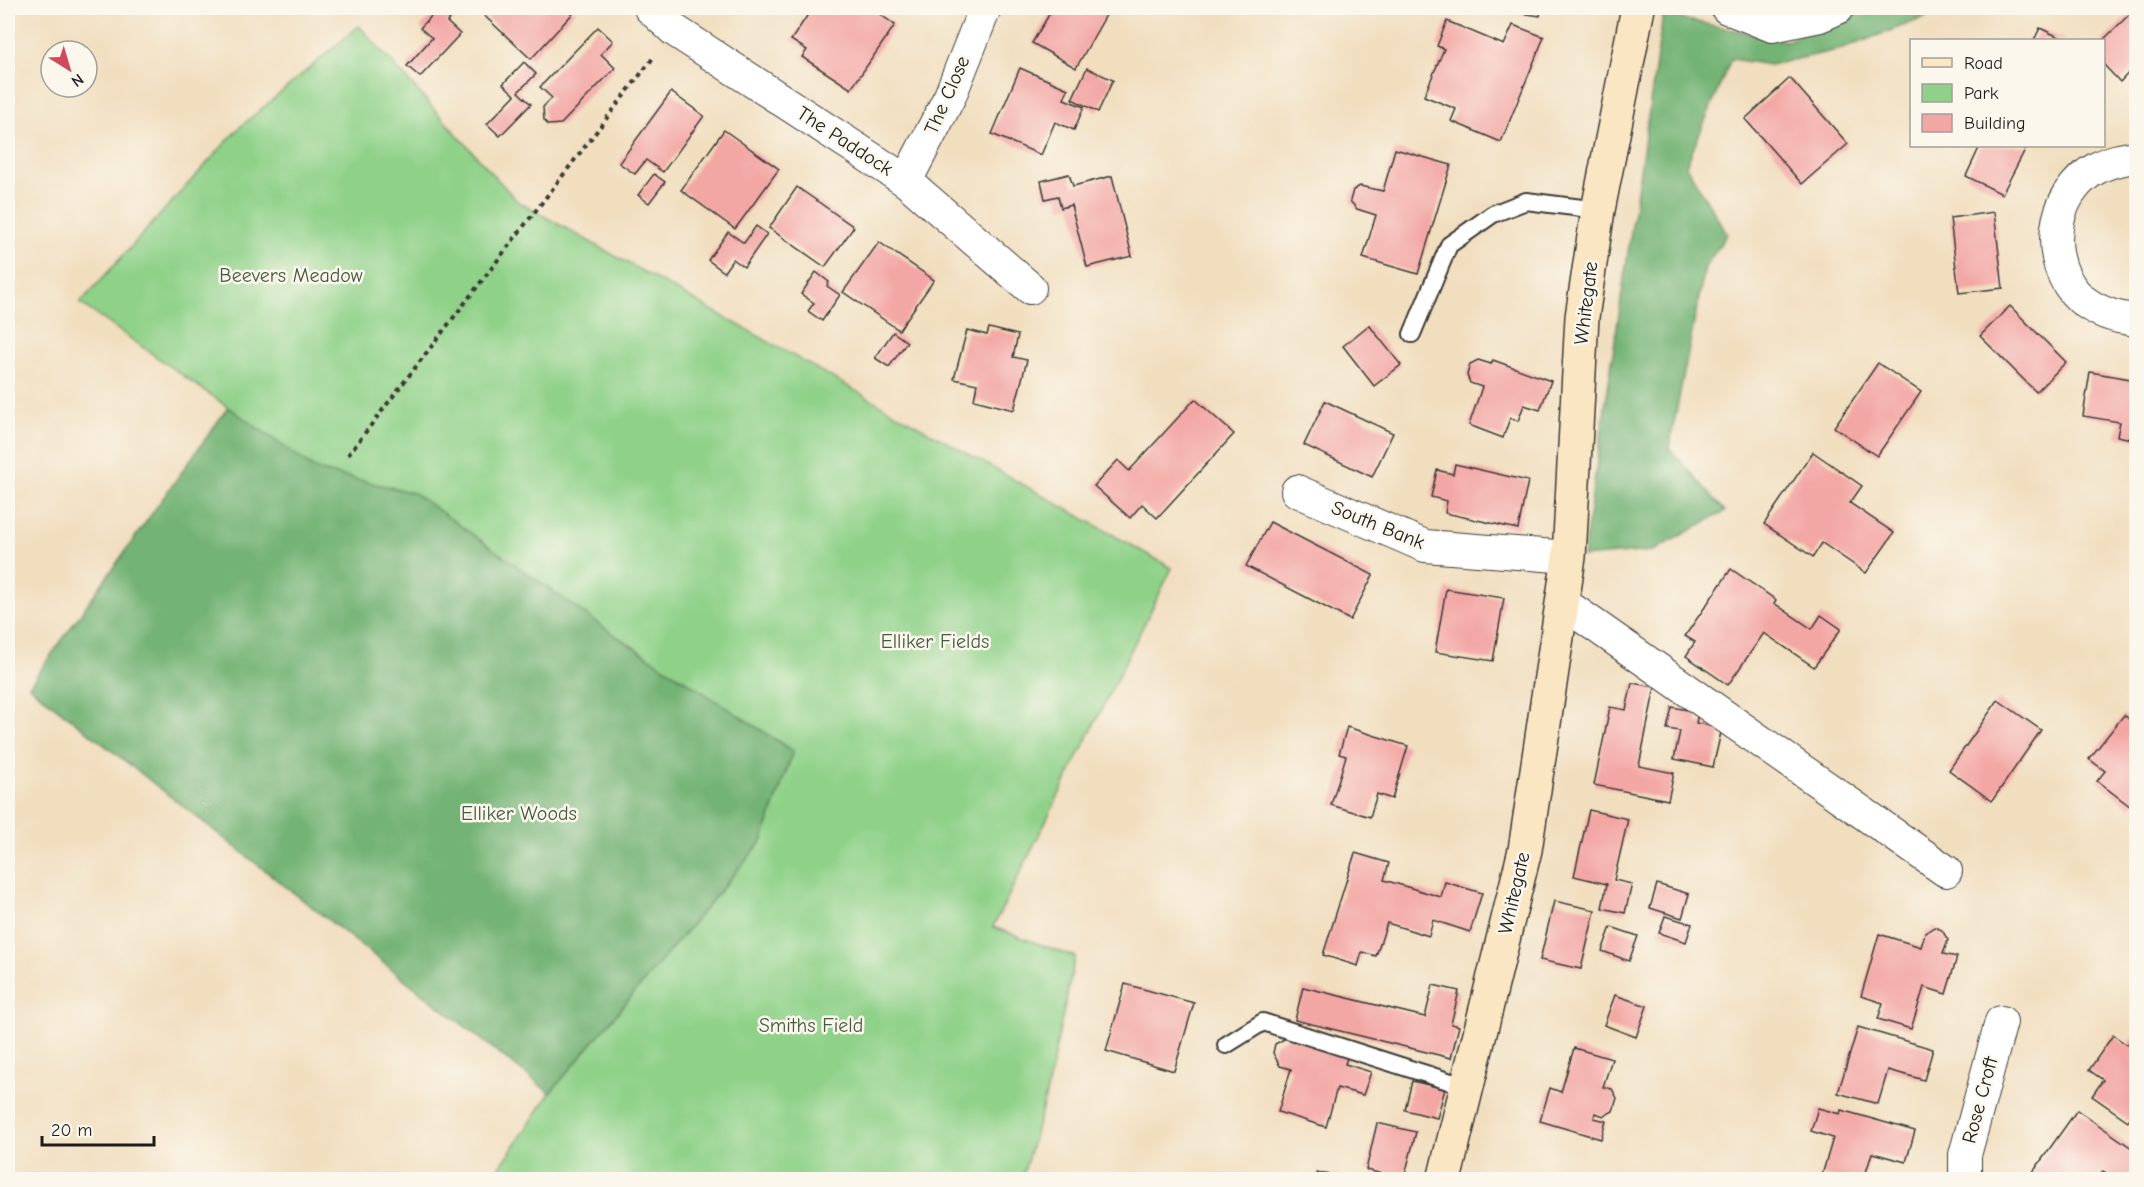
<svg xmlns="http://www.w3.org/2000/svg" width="2144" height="1187" viewBox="0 0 2144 1187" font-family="'Comic Neue',sans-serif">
<rect width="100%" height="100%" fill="#fbf7ec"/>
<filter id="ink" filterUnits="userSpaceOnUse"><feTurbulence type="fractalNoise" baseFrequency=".0167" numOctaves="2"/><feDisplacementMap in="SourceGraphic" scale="12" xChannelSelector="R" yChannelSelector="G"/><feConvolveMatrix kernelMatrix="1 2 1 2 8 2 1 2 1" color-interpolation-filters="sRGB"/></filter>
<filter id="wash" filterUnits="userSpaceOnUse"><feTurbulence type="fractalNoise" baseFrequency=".008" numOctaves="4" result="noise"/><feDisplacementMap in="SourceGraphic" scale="24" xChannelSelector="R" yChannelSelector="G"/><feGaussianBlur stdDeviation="1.35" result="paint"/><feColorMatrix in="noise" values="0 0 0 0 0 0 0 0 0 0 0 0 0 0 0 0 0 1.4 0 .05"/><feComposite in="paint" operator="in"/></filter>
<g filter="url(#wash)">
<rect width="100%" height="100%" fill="#f1debf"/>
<polygon fill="#8fd189" stroke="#567652" stroke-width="1.5" points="359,26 517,201 1172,568 993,927 1075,957 1046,1095 1022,1179 492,1179 550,1093 762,841 793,751 613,634 414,493 317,470 80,303 239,128"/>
<g fill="#73b375" stroke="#486848" stroke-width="1.5">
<polygon points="1867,8 1950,8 1842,49 1770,65 1731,59 1686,166 1727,234 1705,267 1669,448 1725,511 1653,551 1583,557 1663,15 1786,41"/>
<polygon points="228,407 317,470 414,493 613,634 793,751 762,841 550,1093 29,686"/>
</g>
<g id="blocks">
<g fill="#f3a7a5">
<polygon points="439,8 443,8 452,16 447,22 460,34 420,77 407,66 432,38 420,28"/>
<polygon points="478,8 571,8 575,11 531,59 477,9"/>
<polygon points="816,8 871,8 895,25 851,89 802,57 807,50 791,40 811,10 818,13"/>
<polygon points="1053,8 1110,8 1076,68 1032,43"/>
<polygon points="1501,8 1541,8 1540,16 1500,10"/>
<polygon points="2136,8 2136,65 2120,82 2104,65 2103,40"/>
<polygon points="1447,21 1504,45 1513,25 1544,37 1501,142 1451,121 1456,109 1424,96 1444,49 1437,46"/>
<polygon points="598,27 613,41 601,54 615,68 561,124 548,125 544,120 543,107 552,98 540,87"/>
<polygon points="2040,28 2065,40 2034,40"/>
<polygon points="524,62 536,74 518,92 531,104 500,136 487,124 515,95 503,84"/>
<polygon points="1020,68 1068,89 1064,99 1084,107 1074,130 1055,122 1041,155 992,134"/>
<polygon points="1087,68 1113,80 1098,112 1072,99"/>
<polygon points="1790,78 1848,144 1802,184 1745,119"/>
<polygon points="671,92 704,116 663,172 646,160 635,174 619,163"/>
<polygon points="724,130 779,169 735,229 681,190"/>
<polygon points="1980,146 2027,146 2002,194 1966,176"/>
<polygon points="1395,149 1451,165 1418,274 1363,258 1376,215 1357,209 1350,201 1353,190 1360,186 1383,191"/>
<polygon points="654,174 665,182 649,203 638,195"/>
<polygon points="1069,174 1073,186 1112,176 1132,256 1087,267 1071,205 1061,208 1058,196 1045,199 1041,181"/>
<polygon points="797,187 854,227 825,267 769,228"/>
<polygon points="1994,212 2003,288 1959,293 1950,218"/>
<polygon points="756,226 767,234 744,267 733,259 724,272 708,260 728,232 744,243"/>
<polygon points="879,242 934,280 899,330 843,292"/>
<polygon points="816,272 829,282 827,286 840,295 822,321 808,311 814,303 801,294"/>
<polygon points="2010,306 2066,362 2036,392 1980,336"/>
<polygon points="1369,325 1401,365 1374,386 1343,346"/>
<polygon points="989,328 1018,335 1013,357 1027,360 1014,410 974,400 977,384 954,379 967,330 987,335"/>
<polygon points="893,332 907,342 889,367 875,358"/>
<polygon points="1478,360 1491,364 1493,360 1551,381 1540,410 1524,405 1518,421 1510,418 1503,438 1469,425 1482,387 1470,383 1467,375 1470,364"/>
<polygon points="1878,363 1921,392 1877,456 1834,427"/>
<polygon points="2090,372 2136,380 2136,440 2117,436 2120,422 2083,416"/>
<polygon points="1195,399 1234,434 1157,518 1142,504 1130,518 1094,486 1118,460 1129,471"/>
<polygon points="1325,401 1393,433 1372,477 1304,445"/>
<polygon points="1813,452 1862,486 1850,503 1894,533 1866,573 1822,543 1813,557 1764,524"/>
<polygon points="1455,464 1528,481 1518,529 1445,513 1447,501 1431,497 1437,470 1453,474"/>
<polygon points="1270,522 1373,575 1350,620 1246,566"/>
<polygon points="1731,569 1776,600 1774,603 1812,629 1821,615 1841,629 1814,667 1764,633 1728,685 1686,656 1695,642 1685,636"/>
<polygon points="1446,589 1504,598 1493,661 1435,652"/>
<polygon points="1632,683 1655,687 1639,766 1674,773 1668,800 1594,785 1610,707 1626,710"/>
<polygon points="1998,700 2041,730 1992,801 1949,770"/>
<polygon points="1672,707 1698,712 1696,723 1722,728 1713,767 1674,759 1680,731 1667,729"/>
<polygon points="2124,715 2136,725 2136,800 2131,807 2097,781 2105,771 2089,759"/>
<polygon points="1347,727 1408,746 1392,799 1377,794 1370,817 1331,805 1346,756 1339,754"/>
<polygon points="1589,810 1628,819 1614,880 1632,884 1625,913 1602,908 1607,884 1574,876"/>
<polygon points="1355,853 1389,863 1384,880 1441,897 1445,882 1482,893 1470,932 1433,920 1429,936 1387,923 1376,956 1362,952 1358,966 1323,955"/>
<polygon points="1657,884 1689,894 1682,918 1650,908"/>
<polygon points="1554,901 1595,910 1581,969 1540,960"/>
<polygon points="1665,916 1692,924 1686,942 1659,933"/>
<polygon points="1611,927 1638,936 1629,961 1602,951"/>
<polygon points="1934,927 1942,930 1948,940 1943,954 1957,957 1946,994 1924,987 1911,1029 1878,1019 1883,1003 1861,996 1879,934 1921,947 1925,933"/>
<polygon points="1125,984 1194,1003 1174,1071 1106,1051"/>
<polygon points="1433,985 1459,991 1451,1024 1459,1026 1451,1058 1295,1020 1303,987 1425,1017"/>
<polygon points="1615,995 1647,1006 1636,1037 1604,1025"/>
<polygon points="1858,1027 1933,1049 1924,1080 1888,1070 1878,1104 1838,1093"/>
<polygon points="2113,1035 2127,1045 2133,1037 2136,1039 2136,1109 2128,1121 2092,1096 2103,1080 2089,1070"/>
<polygon points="1288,1037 1348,1055 1345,1064 1371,1072 1363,1095 1337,1088 1326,1127 1278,1112 1291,1069 1280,1066 1273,1053 1275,1044"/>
<polygon points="1574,1048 1612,1059 1603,1087 1612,1089 1617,1098 1613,1111 1604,1116 1595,1113 1594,1118 1606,1121 1601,1139 1540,1121 1550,1088 1561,1092"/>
<polygon points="1412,1081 1445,1089 1437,1118 1405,1110"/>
<polygon points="1818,1108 1840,1114 1841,1110 1915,1131 1906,1162 1872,1153 1864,1179 1837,1179 1822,1175 1833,1138 1811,1131"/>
<polygon points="2077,1110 2136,1151 2136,1175 2134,1179 2116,1179 2103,1171 2097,1179 2028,1179"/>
<polygon points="1377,1123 1416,1132 1404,1179 1366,1170"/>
<polygon points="1317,1173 1348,1177 1347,1179 1316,1179"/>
</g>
</g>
</g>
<g filter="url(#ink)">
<use href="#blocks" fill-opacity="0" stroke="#3c3934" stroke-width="1.5"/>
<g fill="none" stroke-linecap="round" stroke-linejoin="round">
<defs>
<g id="lane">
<polyline points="1412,334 1449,245 1493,214 1526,201 1598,210"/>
<polyline points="1226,1045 1263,1022 1467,1087"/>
</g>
<g id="street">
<polyline points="650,8 674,30 906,181 1030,288"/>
<polyline points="1727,8 1772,26 1820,16 1838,8"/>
<path d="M2136,157c-14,2 -26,4 -39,11 -47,25 -55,95 -16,131 17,14 35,19 55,21"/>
<polyline points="906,181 950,96 985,8"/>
<polyline points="1297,491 1425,546 1569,557"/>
<polyline points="1563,603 1946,871"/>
<polyline points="1965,1180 1965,1155 2001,1022"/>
</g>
<polyline id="secondary" points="1444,1180 1525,850 1569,557 1582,317 1598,210 1638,8"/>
</defs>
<use href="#lane" stroke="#3c3934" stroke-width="20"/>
<use href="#street" stroke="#3c3934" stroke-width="34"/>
<use href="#secondary" stroke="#3c3934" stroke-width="36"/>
<polyline stroke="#3c3934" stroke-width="4" stroke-dasharray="4.5 4.5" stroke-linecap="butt" points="348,455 653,58"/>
<use href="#lane" stroke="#fff" stroke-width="16"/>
<use href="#street" stroke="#fff" stroke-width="32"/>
<use href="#secondary" stroke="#fbe6c3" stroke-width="33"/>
</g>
</g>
<g text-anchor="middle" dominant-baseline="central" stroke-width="5" stroke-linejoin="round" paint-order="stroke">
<g font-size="20" fill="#1c1c1c" stroke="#fbf7ec">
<text transform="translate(947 95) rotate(-66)">The Close</text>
<text transform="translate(845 141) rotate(33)">The Paddock</text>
<text transform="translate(1586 303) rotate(-83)">Whitegate</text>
<text transform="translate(1378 525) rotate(22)">South Bank</text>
<text transform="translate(1514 893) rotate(-77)">Whitegate</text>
<text transform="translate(1980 1100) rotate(-75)">Rose Croft</text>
</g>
<g font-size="20" fill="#445b42" stroke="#fbf7ec">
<text x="291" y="275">Beevers Meadow</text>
<text x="935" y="641">Elliker Fields</text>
<text x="519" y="813">Elliker Woods</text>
<text x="811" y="1025">Smiths Field</text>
</g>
</g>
<rect width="2144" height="1187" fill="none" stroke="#fbf7ec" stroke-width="30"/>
<rect x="1910" y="39" width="195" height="108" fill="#fbf7ec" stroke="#a29f99" stroke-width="1.5"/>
<rect x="1922" y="58" width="30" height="9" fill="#fbe6c3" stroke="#a29f99" stroke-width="1.5"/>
<text x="1964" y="69" font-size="18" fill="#1c1c1c">Road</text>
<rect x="1922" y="84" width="30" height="18" fill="#8fd189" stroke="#a29f99" stroke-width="1.5"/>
<text x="1964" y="99" font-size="18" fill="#1c1c1c">Park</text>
<rect x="1922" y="114" width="30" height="18" fill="#f3a7a5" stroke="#a29f99" stroke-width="1.5"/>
<text x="1964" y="129" font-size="18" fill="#1c1c1c">Building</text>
<g transform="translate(69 69) rotate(143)"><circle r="28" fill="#fbf7ec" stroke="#a29f99" stroke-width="1.5"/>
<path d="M0-4.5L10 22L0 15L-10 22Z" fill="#d1495b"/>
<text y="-9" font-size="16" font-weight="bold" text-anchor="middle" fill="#1c1c1c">N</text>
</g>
<path d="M42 1136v9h112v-9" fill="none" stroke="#1c1c1c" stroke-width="3"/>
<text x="51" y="1136" font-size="18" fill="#1c1c1c" stroke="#fbf7ec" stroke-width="4.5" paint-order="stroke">20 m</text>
</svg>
